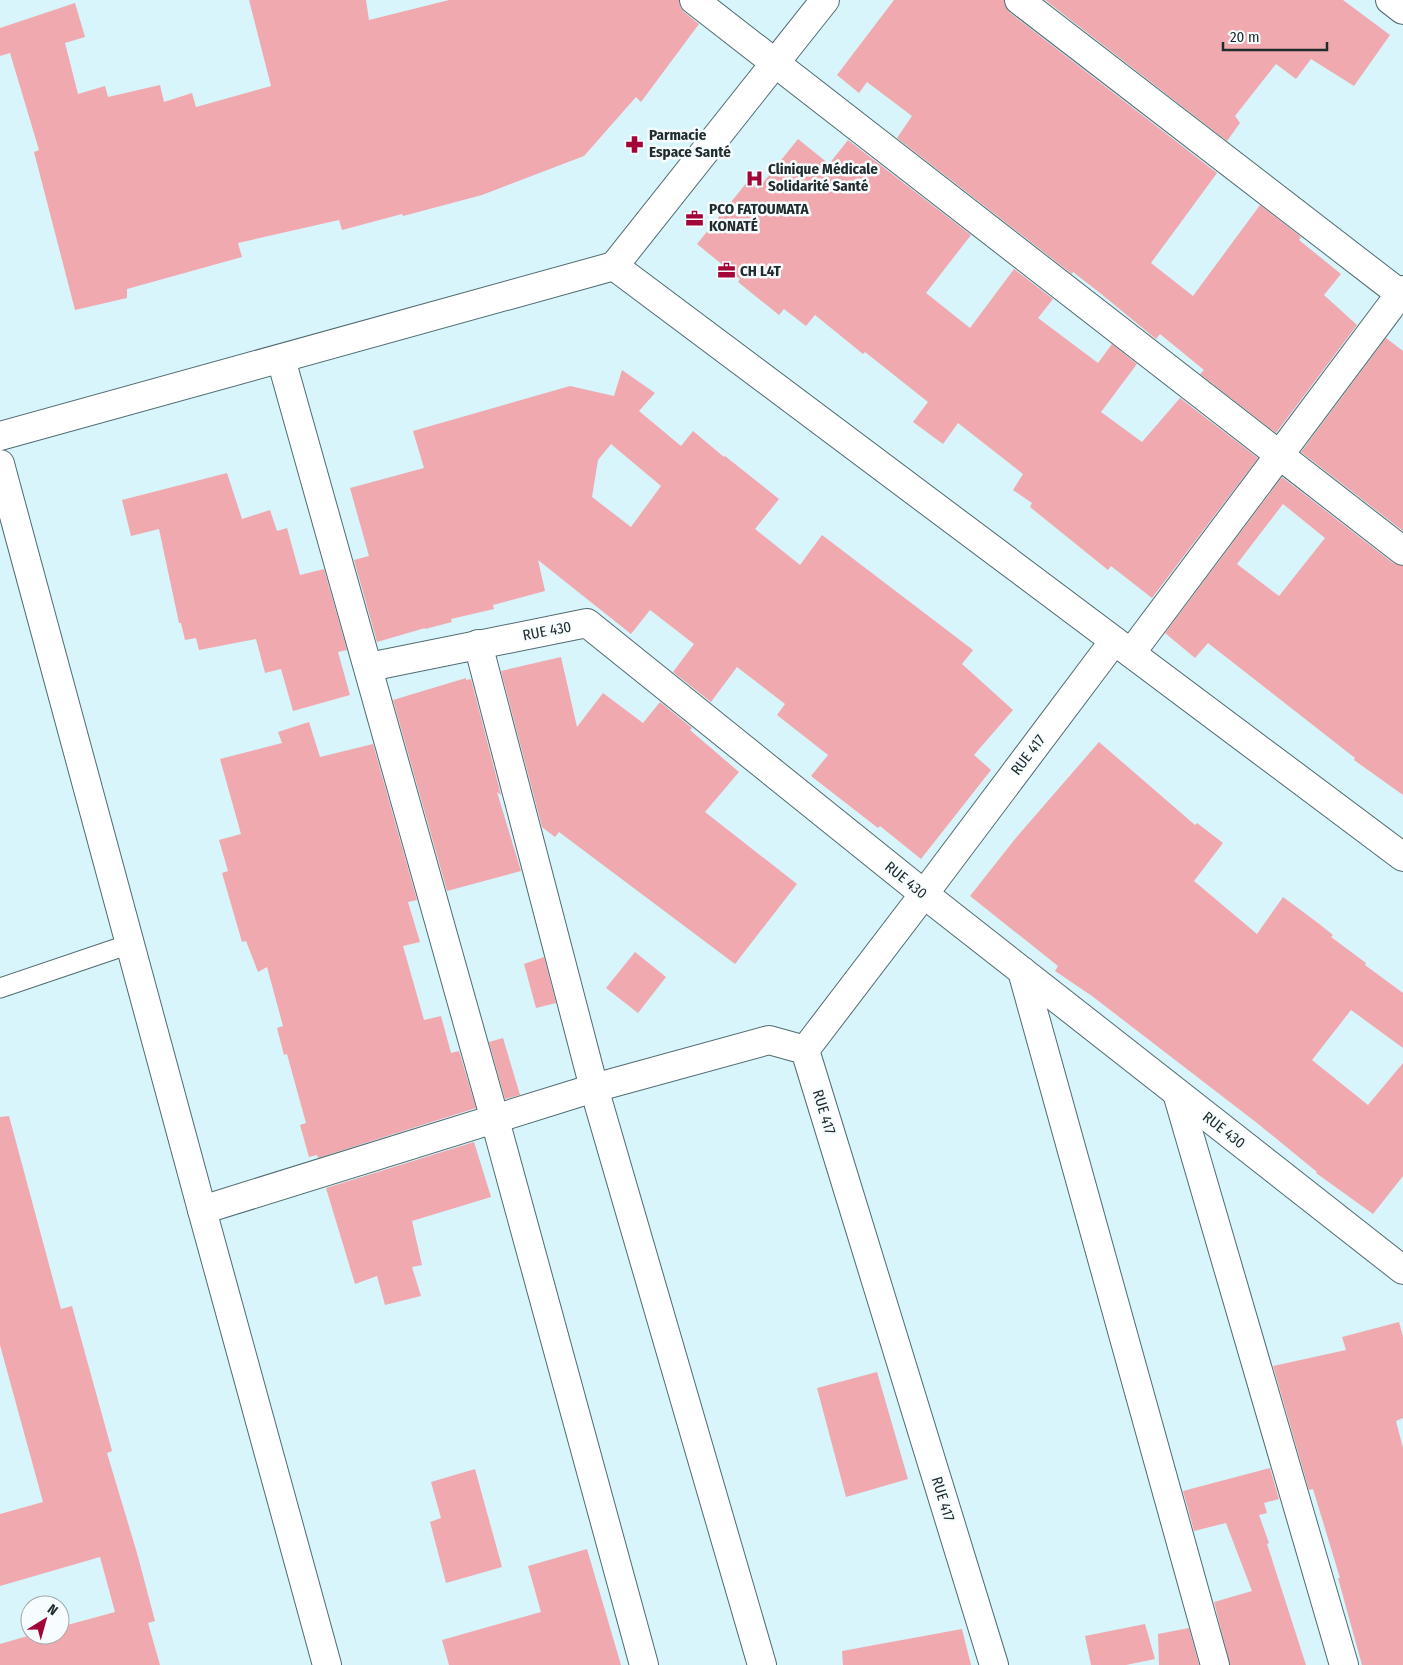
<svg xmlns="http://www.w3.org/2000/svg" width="1403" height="1665" viewBox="0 0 1403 1665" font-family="'Fira Sans Condensed',sans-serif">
<rect width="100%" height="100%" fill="#d7f5fb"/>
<g fill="#f1a9b0" fill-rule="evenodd">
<polygon points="249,0 366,0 369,20 449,0 679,0 680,6 684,12 699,24 641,102 636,97 584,156 482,195 403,216 402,214 342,230 339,220 238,243 242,257 127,289 127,298 75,310 34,152 39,150 10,53 0,56 0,28 75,3 85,37 65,43 78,94 105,86 108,97 160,85 164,102 192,93 196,107 271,86"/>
<polygon points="894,0 1004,0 1005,6 1009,12 1217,173 1151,263 1193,296 1260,205 1301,237 1299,240 1341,274 1324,295 1357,325 1276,433 1200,374 1204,370 1160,334 1156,339 1100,293 1073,272 1072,274 897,138 912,116 867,82 859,93 837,75"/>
<polygon points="1045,0 1343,0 1390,35 1354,86 1311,59 1296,79 1276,64 1235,116 1240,123 1227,141"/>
<polygon points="798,139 829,164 848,140 971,235 926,293 970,328 1014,269 1053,299 1038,318 1098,363 1112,344 1137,364 1101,412 1142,442 1180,398 1258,458 1152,598 1111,566 1108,570 1030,507 1032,503 1013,490 1023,474 958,423 943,444 913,422 928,402 865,352 863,354 815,315 806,326 784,309 779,315 738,282 740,279 697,244 748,181 758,189"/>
<polygon points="1386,338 1403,351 1403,531 1301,452"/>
<path d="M622,370l33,23 -16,18 42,35 12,-15 31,26 1,-1 54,43 -24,30 45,36 22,-30 151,115 -11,14 51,46 -39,45 17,15 -70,89 -41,-33 -2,2 -67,-52 17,-21 -51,-40 8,-11 -48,-37 -26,35 -38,-30 21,-28 -44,-34 -19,24 -93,-74 7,31 -52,14 1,4 -43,10 1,3 -27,7v-1l-48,14 -23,-82 15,-4 -19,-68 74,-20 -11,-37 157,-45 44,10zM611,444l50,42 -30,41 -39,-30 6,-37z"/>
<polygon points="227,473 242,519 270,510 277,531 287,528 300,575 324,569 347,650 338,652 350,695 293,711 281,669 265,673 256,639 199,650 196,638 185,640 181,623 179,623 159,529 131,536 122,500"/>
<path d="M1282,477l111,86 10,3v229l-49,-35 1,-2 -147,-115 -13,15 -30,-25zM1283,504l42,34 -46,58 -42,-32z"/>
<polygon points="561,657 577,727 603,693 643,723 660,702 692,728 690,730 739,772 705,812 797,884 735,964 559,832 555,837 542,827 501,671"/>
<polygon points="466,678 466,680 471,679 501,795 497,792 521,871 447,891 393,700"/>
<polygon points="309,722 320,757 373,744 417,900 408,902 420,942 403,946 424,1020 441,1016 451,1053 459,1051 476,1108 318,1158 317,1155 309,1157 300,1125 306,1123 287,1054 284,1055 277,1028 283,1026 267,967 258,972 246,941 242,942 222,873 228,871 219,840 241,834 220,759 282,743 278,732"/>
<polygon points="1099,742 1195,825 1197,823 1223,843 1194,881 1257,934 1283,897 1318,923 1333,935 1331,937 1366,963 1365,965 1403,993 1403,1048 1351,1010 1312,1060 1368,1105 1403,1063 1403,1176 1373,1214 1316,1173 1317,1172 1257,1123 1092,996 1055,971 1058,966 970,896 1015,839"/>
<polygon points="635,952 666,977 638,1013 606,988"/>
<polygon points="544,957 556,1003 536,1008 524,964"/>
<polygon points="503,1038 520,1095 505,1099 489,1042"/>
<polygon points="9,1116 61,1309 72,1306 112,1451 107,1453 137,1553 155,1621 148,1623 160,1665 0,1665 0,1644 31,1635 60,1635 60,1627 115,1612 100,1557 0,1586 0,1514 43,1502 0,1345 0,1117"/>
<polygon points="474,1142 491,1197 412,1221 422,1265 412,1267 421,1296 385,1305 377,1276 355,1284 326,1188"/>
<polygon points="1399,1322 1403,1337 1403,1418 1396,1421 1403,1448 1403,1665 1362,1665 1338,1578 1340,1578 1313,1489 1309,1490 1273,1366 1346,1350 1342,1337"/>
<polygon points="877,1372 908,1479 846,1497 817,1388"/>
<polygon points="1270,1468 1279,1499 1264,1503 1267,1513 1259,1515 1269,1543 1267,1544 1306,1665 1230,1665 1214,1602 1252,1591 1226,1523 1194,1531 1183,1491"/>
<polygon points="475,1469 502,1567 446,1583 430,1522 441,1518 431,1482"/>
<polygon points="587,1549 621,1665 449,1665 442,1640 541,1612 528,1566"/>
<polygon points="1145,1624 1155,1659 1126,1665 1091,1665 1085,1636"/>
<polygon points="1189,1628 1199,1665 1159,1665 1158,1634"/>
<polygon points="962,1629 971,1665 843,1665 842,1651"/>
</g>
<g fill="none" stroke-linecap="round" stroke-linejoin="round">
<defs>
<polyline id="lane" points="0,988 130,944"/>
<g id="street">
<polyline points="694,0 1403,551"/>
<polyline points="1019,0 1403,296"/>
<polyline points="1390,0 1403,10"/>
<polyline points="614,266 1403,857"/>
<polyline points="281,359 495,1120 644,1665"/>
<polyline points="0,436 614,266 825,0"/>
<polyline points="478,644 594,1088 762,1665"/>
<polyline points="1131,653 1403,290"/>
<polyline points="369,667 587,623 924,894 1403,1270"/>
<polyline points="1022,971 1215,1665"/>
<polyline points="1177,1093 1344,1665"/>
<polyline points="202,1210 594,1088 769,1040 805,1050"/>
<polyline points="994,1665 805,1050 924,894 1114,641"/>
</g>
<polyline id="secondary" points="0,464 202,1210 327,1665"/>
</defs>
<use href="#lane" stroke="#506b70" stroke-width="21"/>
<use href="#street" stroke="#506b70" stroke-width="30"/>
<use href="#secondary" stroke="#506b70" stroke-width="30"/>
<use href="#lane" stroke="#fff" stroke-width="19"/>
<use href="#street" stroke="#fff" stroke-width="28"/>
<use href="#secondary" stroke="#fff" stroke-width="28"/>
</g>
<defs>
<symbol id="pharmacy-bare" viewBox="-9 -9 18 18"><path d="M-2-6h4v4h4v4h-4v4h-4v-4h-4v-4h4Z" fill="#a30539" stroke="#f7fdfe" stroke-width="2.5" paint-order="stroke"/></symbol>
<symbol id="hospital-bare" viewBox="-9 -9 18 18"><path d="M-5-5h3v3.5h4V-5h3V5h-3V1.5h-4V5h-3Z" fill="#a30539" stroke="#f7fdfe" stroke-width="2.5" paint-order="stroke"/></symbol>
<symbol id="office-bare" viewBox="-9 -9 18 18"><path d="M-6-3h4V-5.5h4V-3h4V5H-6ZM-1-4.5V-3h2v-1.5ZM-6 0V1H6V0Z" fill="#a30539" stroke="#f7fdfe" stroke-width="2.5" paint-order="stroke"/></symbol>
</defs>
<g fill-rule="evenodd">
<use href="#pharmacy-bare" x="622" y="132" width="25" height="25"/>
<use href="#hospital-bare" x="742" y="166" width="25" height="25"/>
<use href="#office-bare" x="682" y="206" width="25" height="25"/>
<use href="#office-bare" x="714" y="258" width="25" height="25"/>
</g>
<g text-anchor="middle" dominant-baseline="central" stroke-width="5" stroke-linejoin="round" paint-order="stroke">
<g font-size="15" font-weight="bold" fill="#202c2e" stroke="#f7fdfe" text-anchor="start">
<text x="649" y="135">Parmacie<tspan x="649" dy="17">Espace Santé</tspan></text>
<text x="768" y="169">Clinique Médicale<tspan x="768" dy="17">Solidarité Santé</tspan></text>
<text x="709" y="209">PCO FATOUMATA<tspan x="709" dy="17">KONATÉ</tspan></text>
<text x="740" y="271">CH L4T</text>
</g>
<g font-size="15" fill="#202c2e" stroke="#f7fdfe">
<text transform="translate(547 631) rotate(-11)">RUE 430</text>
<text transform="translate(1028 755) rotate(-53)">RUE 417</text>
<text transform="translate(906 880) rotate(39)">RUE 430</text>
<text transform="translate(824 1112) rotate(73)">RUE 417</text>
<text transform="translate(1224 1130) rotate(38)">RUE 430</text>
<text transform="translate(943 1499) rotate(73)">RUE 417</text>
</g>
</g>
<g transform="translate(45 1620) rotate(37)"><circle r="24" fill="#f7fdfe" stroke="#a1a9ab"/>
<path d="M0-4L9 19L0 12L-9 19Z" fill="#a30539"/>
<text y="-8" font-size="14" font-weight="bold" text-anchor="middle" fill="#202c2e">N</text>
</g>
<path d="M1223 42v8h104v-8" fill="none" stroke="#202c2e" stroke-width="2.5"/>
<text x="1230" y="42" font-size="15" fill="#202c2e" stroke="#f7fdfe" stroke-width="4" paint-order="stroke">20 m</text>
</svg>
